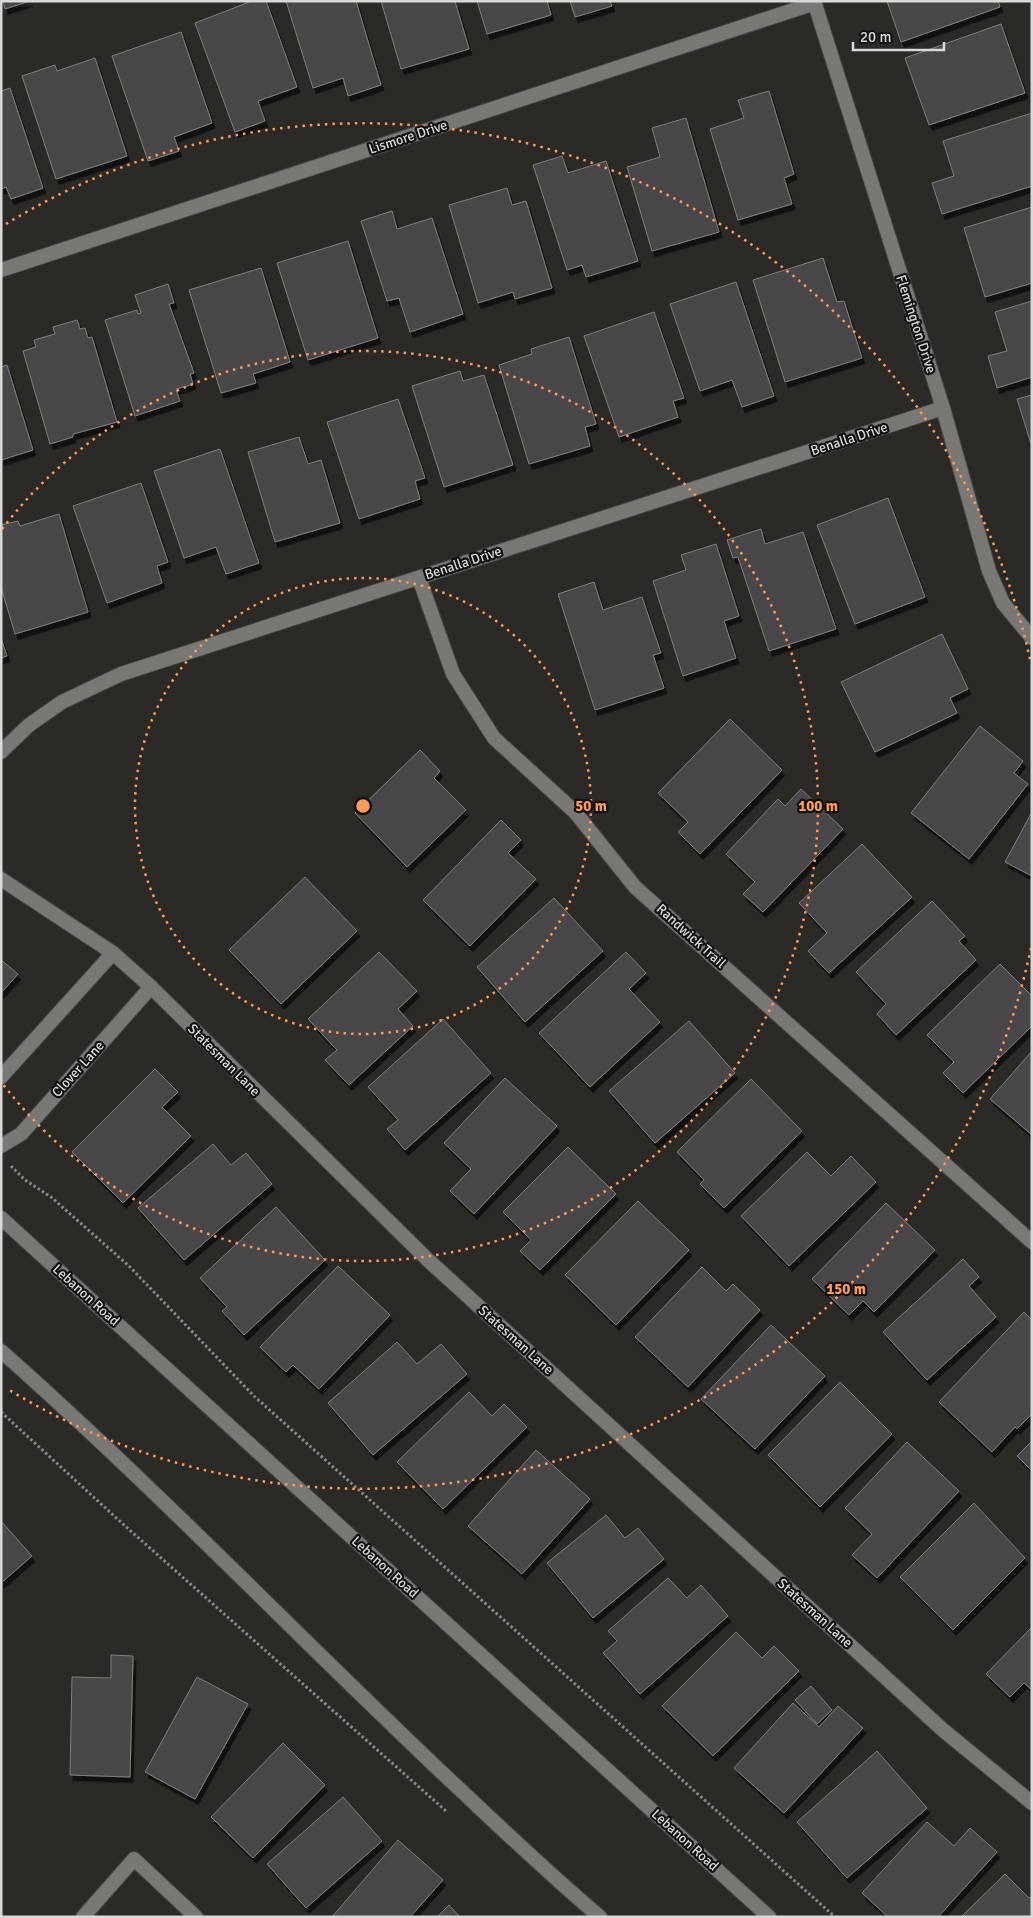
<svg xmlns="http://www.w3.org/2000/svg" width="1033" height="1918" viewBox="0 0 1033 1918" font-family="Signika,sans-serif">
<defs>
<filter id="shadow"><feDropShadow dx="3" dy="5.5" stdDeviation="0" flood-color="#0009"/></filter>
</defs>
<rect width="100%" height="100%" fill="#2b2a27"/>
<g fill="#4a474a" stroke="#817e81" filter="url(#shadow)">
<polygon points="3,1 30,1 5,9"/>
<polygon points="252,1 266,1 297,87 258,101 265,121 235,132 195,23"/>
<polygon points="286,1 356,1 381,85 348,96 343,78 313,88"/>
<polygon points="381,1 455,1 469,49 401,69"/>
<polygon points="477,1 547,1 551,15 487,34"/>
<polygon points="570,1 610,1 612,6 575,17"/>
<polygon points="887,1 998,1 1000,7 901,42"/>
<polygon points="1001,24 1025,93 929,125 905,58"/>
<polygon points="181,32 212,123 174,137 179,151 148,161 112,56"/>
<polygon points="95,58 127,156 56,179 22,76 55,65 57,71"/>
<polygon points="10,88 43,188 11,199 6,187 1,189 1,91"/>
<polygon points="769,91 794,174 784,178 792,204 738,220 710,129 744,118 738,100"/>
<polygon points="1032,113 1032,186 942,214 932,183 954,176 943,141"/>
<polygon points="686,118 719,232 652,251 627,167 660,157 652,128"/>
<polygon points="562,156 568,173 606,161 638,261 586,277 582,265 567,270 533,165"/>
<polygon points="507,188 512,205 526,201 552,288 515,299 513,292 478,303 449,205"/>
<polygon points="1032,207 1032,283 985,297 964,228"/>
<polygon points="392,211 397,229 432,218 463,314 410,332 399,298 387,301 361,221"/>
<polygon points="348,241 378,338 308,360 277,263"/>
<polygon points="823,258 837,302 844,301 862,358 785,382 753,280"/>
<polygon points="261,268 290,362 253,374 256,383 221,393 189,290"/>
<polygon points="736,282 774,396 742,407 732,380 700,391 670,304"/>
<polygon points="168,284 174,303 169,304 194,373 190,374 193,384 176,389 180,401 135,416 105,320 137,310 138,314 141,313 135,295"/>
<polygon points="1032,301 1032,377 997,388 988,356 1007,351 995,312"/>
<polygon points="654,312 684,398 673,401 678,417 619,437 584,336"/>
<polygon points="77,320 80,329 85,328 88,338 92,337 117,422 73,434 73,437 50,444 23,351 36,347 34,340 55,334 53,327"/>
<polygon points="569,337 596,424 585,427 590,446 529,464 499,365 532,354 531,349"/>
<polygon points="7,365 33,450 1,460 1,367"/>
<polygon points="460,371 463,381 484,375 513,465 444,487 412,386"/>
<polygon points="1032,395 1032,447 1017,399"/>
<polygon points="398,399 425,478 415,481 420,499 359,519 327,422"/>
<polygon points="299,437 308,464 321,460 340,523 275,542 248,452"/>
<polygon points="220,449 259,563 226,574 216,547 184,558 154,471"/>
<polygon points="141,483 168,562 157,566 162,583 107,603 73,506"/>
<polygon points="888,498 925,597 855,624 817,525"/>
<polygon points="59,514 88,612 15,634 1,587 1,525 18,521 20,526"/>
<polygon points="761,529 765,544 803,532 836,629 769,651 738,557 733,558 727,540"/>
<polygon points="716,544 739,616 724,621 736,658 683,676 653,581 686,570 681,555"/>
<polygon points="594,582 603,610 642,597 661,653 653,655 664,688 595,710 558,594"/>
<polygon points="942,634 968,689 950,698 957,713 875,752 841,682"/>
<polygon points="1,638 7,656 1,658"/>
<polygon points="730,719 782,770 700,854 678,832 688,822 658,793"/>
<polygon points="980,726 1023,761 1014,773 1028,784 969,859 911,813"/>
<polygon points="420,750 440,771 434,778 466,810 407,867 355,813"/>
<polygon points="801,789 843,829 763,912 743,894 755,882 726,854 778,799 785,806"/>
<polygon points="1032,812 1032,876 1005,862"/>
<polygon points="501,820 521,840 508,853 536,879 470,946 423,900"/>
<polygon points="862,844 912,897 829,973 808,951 827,933 799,903"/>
<polygon points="305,877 357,931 281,1004 229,950"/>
<polygon points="554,898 603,951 525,1022 477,967"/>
<polygon points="932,901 965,936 959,941 976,960 896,1035 877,1014 886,1004 856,972"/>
<polygon points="379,952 417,991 398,1009 413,1026 349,1085 325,1060 337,1050 308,1019"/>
<polygon points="626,952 646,973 629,989 660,1022 590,1087 539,1033"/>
<polygon points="1,960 18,974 1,993"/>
<polygon points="1000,964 1032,996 1032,1026 963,1093 943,1073 954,1062 927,1035"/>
<polygon points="443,1019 491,1073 405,1150 387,1129 398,1120 368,1087"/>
<polygon points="689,1021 735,1073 655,1143 609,1091"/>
<polygon points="1032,1051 1032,1135 990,1099"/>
<polygon points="155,1069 178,1092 162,1107 191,1136 123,1203 72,1152"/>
<polygon points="505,1078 557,1126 474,1214 450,1191 471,1169 444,1143"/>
<polygon points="751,1079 802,1131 724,1208 700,1184 704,1180 677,1152"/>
<polygon points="213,1144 231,1165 246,1153 272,1184 184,1260 138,1208"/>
<polygon points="568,1147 616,1194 540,1270 520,1251 531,1240 503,1212"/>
<polygon points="807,1152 831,1176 851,1156 876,1182 789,1266 741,1216"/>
<polygon points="638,1201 689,1250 616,1325 565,1275"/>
<polygon points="886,1203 935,1250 874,1312 863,1301 849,1315 812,1279"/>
<polygon points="276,1207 325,1260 244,1335 222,1311 227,1307 200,1278"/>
<polygon points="963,1259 979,1277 969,1286 996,1317 927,1380 883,1332"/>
<polygon points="338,1266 390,1315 319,1389 293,1365 286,1372 260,1347"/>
<polygon points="702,1267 726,1291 733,1284 760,1310 688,1387 635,1337"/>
<polygon points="1024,1312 1032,1320 1032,1414 1017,1429 1015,1427 992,1452 939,1402"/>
<polygon points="771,1325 825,1376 755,1449 701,1399"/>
<polygon points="397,1342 417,1364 441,1344 467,1374 373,1455 328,1403"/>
<polygon points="840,1382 892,1434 820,1507 768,1455"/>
<polygon points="469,1392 492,1416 504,1404 527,1427 443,1509 397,1462"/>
<polygon points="1032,1441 1032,1471 1017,1456"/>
<polygon points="907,1442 959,1491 877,1578 852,1555 872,1534 845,1508"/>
<polygon points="536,1450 590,1499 522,1574 468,1526"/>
<polygon points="974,1503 1025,1558 953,1630 900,1577"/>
<polygon points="606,1515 625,1538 638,1528 664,1559 593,1618 547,1563"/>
<polygon points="1,1521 32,1556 1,1583"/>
<polygon points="668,1578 687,1598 701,1585 728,1616 640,1694 603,1653 617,1641 608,1631"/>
<polygon points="1032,1627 1032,1690 1024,1683 1010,1697 986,1674"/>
<polygon points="736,1632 762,1658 774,1646 799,1671 713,1756 662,1706"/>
<polygon points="111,1655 133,1656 130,1777 70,1775 72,1677 111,1678"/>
<polygon points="197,1677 248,1704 195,1799 145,1772"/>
<polygon points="811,1686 832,1710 817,1724 795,1700"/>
<polygon points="793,1703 819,1727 838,1706 863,1728 784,1813 734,1768"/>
<polygon points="283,1743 325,1785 253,1858 211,1817"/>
<polygon points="877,1751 927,1808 847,1878 797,1822"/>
<polygon points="343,1797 382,1841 306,1908 267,1864"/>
<polygon points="927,1822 954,1846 970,1828 997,1852 938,1917 888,1917 862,1893"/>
<polygon points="398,1840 443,1880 410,1917 332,1917"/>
<polygon points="1005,1874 1029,1898 1032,1896 1032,1917 961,1917"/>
<polygon points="449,1905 460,1917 437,1917"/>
</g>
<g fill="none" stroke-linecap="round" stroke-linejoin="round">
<defs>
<g id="minor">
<polyline points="814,1 943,408 989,571 1003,603 1032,638"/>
<polyline points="1,270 815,3"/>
<polyline points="419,578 453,674 494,738 575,812 635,887 1032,1242"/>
<polyline points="1,752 29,725 62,702 121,674 943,408"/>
<polyline points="1,879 113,953 151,987 428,1260 943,1730 1032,1803"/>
<polyline points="1,1077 113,953"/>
<polyline points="1,1146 21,1134 151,987"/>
<polyline points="83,1917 134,1859 196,1917"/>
</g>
<g id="secondary">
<polyline points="1,1218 769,1917"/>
<path d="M1,1351c156,138 300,289 452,432 48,45 96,91 147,134"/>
</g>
</defs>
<use href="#minor" stroke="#474644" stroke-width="16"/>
<use href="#secondary" stroke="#474644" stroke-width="16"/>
<g stroke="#8a8987" stroke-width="3" stroke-dasharray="2.5 2.5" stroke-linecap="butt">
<polyline points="11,1166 25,1180 51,1197 129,1266 254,1396 835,1917"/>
<polyline points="1,1412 124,1525 446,1811"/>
</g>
<use href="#minor" stroke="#7a7875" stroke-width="14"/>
<use href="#secondary" stroke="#7a7875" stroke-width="14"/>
</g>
<g fill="none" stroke="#ff9b5b" stroke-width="2.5" stroke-dasharray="2.5 5">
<circle cx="363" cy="806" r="228"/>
<path d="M2 529A455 455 0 1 1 2 1083"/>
<path d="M1031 948A683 683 0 0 1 6 1388M6 224A683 683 0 0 1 1031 664"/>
</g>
<g text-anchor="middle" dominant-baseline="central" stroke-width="4.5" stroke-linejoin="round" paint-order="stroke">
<g font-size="14" fill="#dad9d7" stroke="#131211">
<text transform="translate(408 137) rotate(-18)">Lismore Drive</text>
<text transform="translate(916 324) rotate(72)">Flemington Drive</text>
<text transform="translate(849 439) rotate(-18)">Benalla Drive</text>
<text transform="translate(463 563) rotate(-18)">Benalla Drive</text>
<text transform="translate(691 936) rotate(42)">Randwick Trail</text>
<text transform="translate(224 1060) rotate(45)">Statesman Lane</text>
<text transform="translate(78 1069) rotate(-48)">Clover Lane</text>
<text transform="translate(86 1295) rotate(42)">Lebanon Road</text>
<text transform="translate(516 1340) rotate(42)">Statesman Lane</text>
<text transform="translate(385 1567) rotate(42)">Lebanon Road</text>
<text transform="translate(815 1613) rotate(42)">Statesman Lane</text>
<text transform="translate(685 1840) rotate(42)">Lebanon Road</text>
</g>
</g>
<circle cx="363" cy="806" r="8" fill="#ff9b5b" stroke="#131211" stroke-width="2.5"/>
<g font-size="15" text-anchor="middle" font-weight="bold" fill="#ff9b5b" stroke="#131211" stroke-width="4.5" stroke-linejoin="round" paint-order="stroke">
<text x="591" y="811">50 m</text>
<text x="818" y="811">100 m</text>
<text x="846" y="1294">150 m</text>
</g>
<rect width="1033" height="1918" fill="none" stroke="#dad9d7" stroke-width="5"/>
<path d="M853 42v8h91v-8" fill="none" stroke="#dad9d7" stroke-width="2.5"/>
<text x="860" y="42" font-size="15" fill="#dad9d7" stroke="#131211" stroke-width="4" paint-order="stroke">20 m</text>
</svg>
